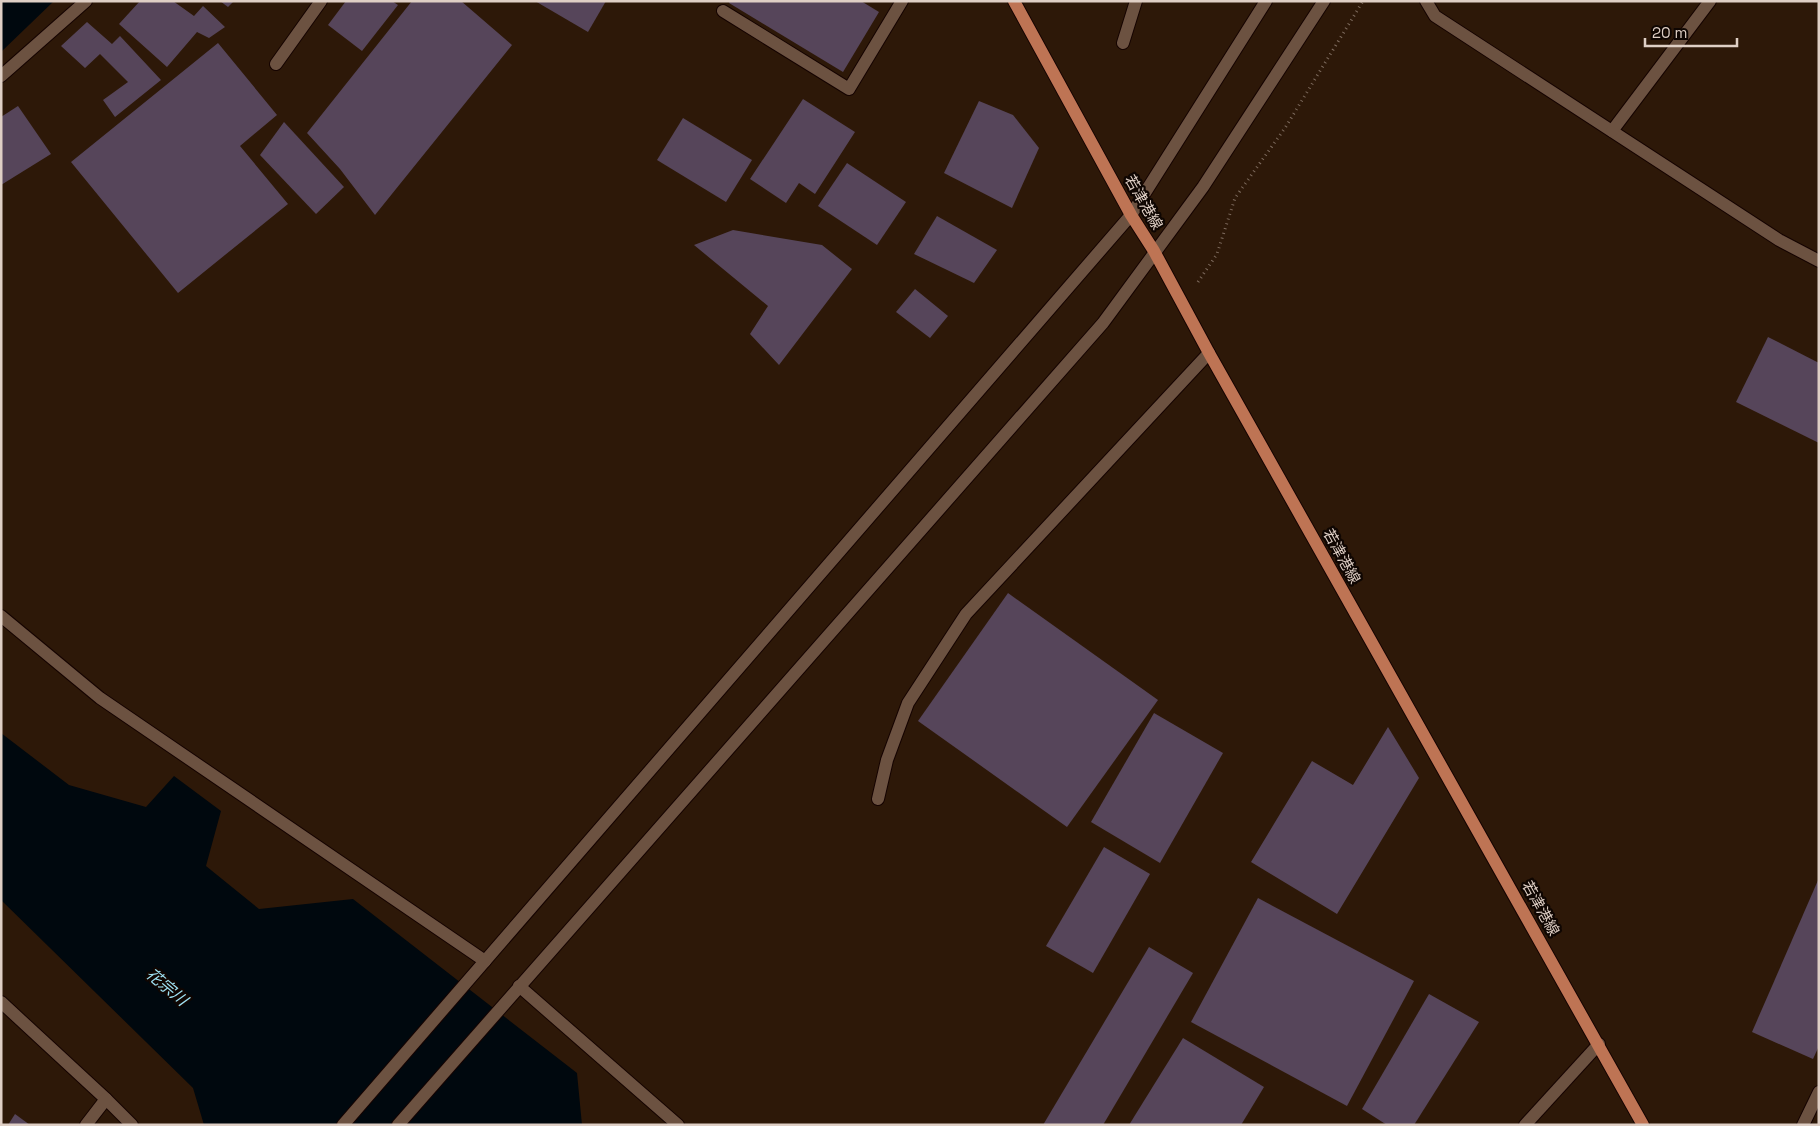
<svg xmlns="http://www.w3.org/2000/svg" width="1820" height="1126" viewBox="0 0 1820 1126" font-family="'Space Grotesk','Noto Sans JP',sans-serif">
<rect width="100%" height="100%" fill="#2d1808"/>
<g fill="#00080e">
<polygon points="1,1 54,1 1,52"/>
<polygon points="1,733 69,785 146,807 174,776 221,811 206,866 259,909 353,899 577,1073 582,1125 204,1125 193,1088 1,900"/>
</g>
<g fill="#56455a">
<polygon points="140,1 173,1 194,16 203,6 225,27 209,38 197,32 167,67 119,24"/>
<polygon points="220,1 234,1 228,7"/>
<polygon points="346,1 392,1 398,5 362,51 328,25"/>
<polygon points="412,1 461,1 512,45 375,215 340,169 307,133"/>
<polygon points="535,1 606,1 588,32"/>
<polygon points="730,1 861,1 879,12 843,72 729,3"/>
<polygon points="87,22 112,44 120,36 161,80 115,117 103,100 128,82 100,54 85,68 61,46"/>
<polygon points="218,43 277,115 240,146 288,204 178,293 71,162"/>
<polygon points="803,99 855,132 815,194 799,183 786,203 750,179"/>
<polygon points="979,101 1013,115 1039,148 1012,208 944,173"/>
<polygon points="18,106 51,154 1,185 1,117"/>
<polygon points="683,118 752,160 726,202 657,160"/>
<polygon points="284,122 344,187 316,214 260,155"/>
<polygon points="847,163 906,202 877,245 818,206"/>
<polygon points="937,216 997,250 974,283 914,254"/>
<polygon points="733,230 822,245 852,269 779,365 750,334 768,306 694,245"/>
<polygon points="915,289 948,316 930,338 896,312"/>
<polygon points="1768,337 1819,363 1819,443 1736,402"/>
<polygon points="1008,593 1158,700 1067,827 918,721"/>
<polygon points="1154,713 1223,753 1160,863 1091,822"/>
<polygon points="1388,727 1419,778 1337,914 1251,862 1312,761 1353,785"/>
<polygon points="1104,847 1150,874 1093,973 1046,946"/>
<polygon points="1819,878 1819,1046 1813,1059 1752,1032"/>
<polygon points="1258,898 1414,981 1347,1106 1191,1022"/>
<polygon points="1149,947 1193,973 1103,1125 1043,1125"/>
<polygon points="1429,994 1479,1022 1414,1125 1387,1125 1362,1109"/>
<polygon points="1183,1038 1264,1087 1241,1125 1129,1125"/>
<polygon points="15,1114 30,1125 8,1125"/>
</g>
<g fill="none" stroke-linecap="round" stroke-linejoin="round">
<defs>
<g id="minor">
<polyline points="1426,1 1435,16 1779,240 1819,261"/>
<polyline points="723,11 849,89 902,1"/>
<polyline points="1123,43 1136,1"/>
<polyline points="276,64 321,1"/>
<polyline points="1,76 86,1"/>
<polyline points="1612,131 1710,1"/>
<polyline points="1,616 100,698 485,961"/>
<polyline points="878,799 887,760 908,703 966,614 1209,353"/>
<polyline points="519,986 678,1125"/>
<polyline points="1,1002 106,1099 132,1125"/>
<polyline points="86,1125 106,1099"/>
<polyline points="343,1125 1131,215 1266,1"/>
<polyline points="398,1125 1103,323 1203,187 1324,1"/>
<polyline points="1525,1125 1599,1044"/>
<polyline points="1803,1125 1819,1092"/>
</g>
<polyline id="major" points="1014,1 1131,215 1154,251 1209,353 1643,1125"/>
</defs>
<use href="#minor" stroke="#150300" stroke-width="14"/>
<use href="#major" stroke="#150300" stroke-width="14"/>
<polyline stroke="#7e6b5e" stroke-width="3" stroke-dasharray="1 4" stroke-linecap="butt" points="1198,282 1217,254 1235,198 1285,128 1363,1"/>
<use href="#minor" stroke="#6c5241" stroke-width="12"/>
<use href="#major" stroke="#be7454" stroke-width="12"/>
</g>
<g text-anchor="middle" dominant-baseline="central" stroke-width="4.5" stroke-linejoin="round" paint-order="stroke">
<g font-size="15" fill="#dfcfc5" stroke="#0f0602">
<text transform="translate(1144 202) rotate(60)">若津港線</text>
<text transform="translate(1342 556) rotate(61)">若津港線</text>
<text transform="translate(1541 908) rotate(61)">若津港線</text>
</g>
<g font-size="16" font-style="italic" fill="#9fe2f4" stroke="#0f0602">
<text transform="translate(167 987) rotate(40)">花宗川</text>
</g>
</g>
<rect width="1820" height="1126" fill="none" stroke="#dfcfc5" stroke-width="5"/>
<path d="M1645 38v8h92v-8" fill="none" stroke="#dfcfc5" stroke-width="2.5"/>
<text x="1652" y="38" font-size="15" fill="#dfcfc5" stroke="#0f0602" stroke-width="4" paint-order="stroke">20 m</text>
</svg>
